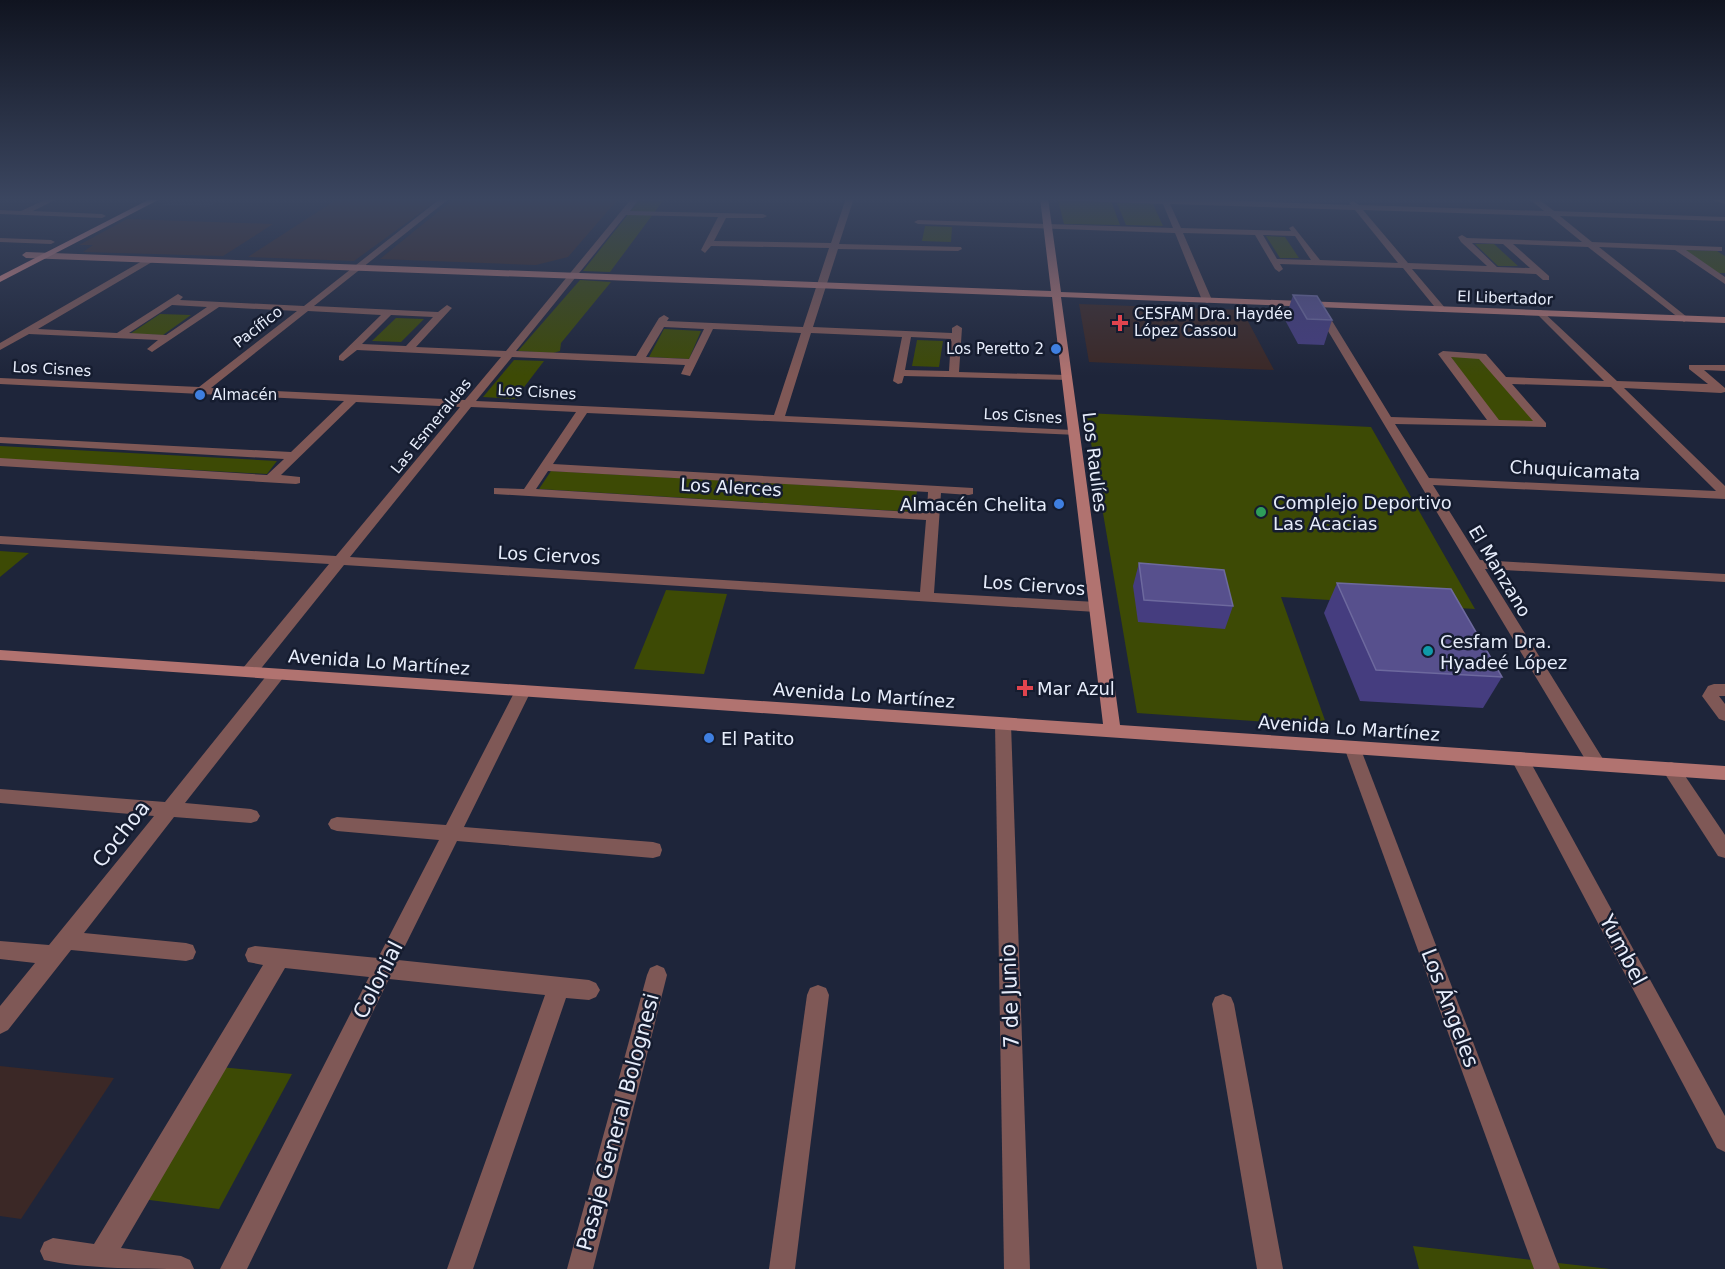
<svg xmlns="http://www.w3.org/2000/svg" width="1725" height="1269" viewBox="0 0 1725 1269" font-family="'DejaVu Sans',sans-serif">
<rect width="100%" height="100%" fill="#1e253a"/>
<g fill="#3b2826">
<polygon points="339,198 438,200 354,261 248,257"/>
<polygon points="455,198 619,198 568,257 536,265 380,259"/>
<polygon points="127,219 273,224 223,256 83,252 93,245 79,245"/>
<polygon points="1079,304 1242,310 1274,370 1089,362"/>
<polygon points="0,1066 114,1078 21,1219 0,1216"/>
</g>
<polygon fill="#232c47" points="177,198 226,198 209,207 161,206"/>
<g fill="#3d4a05">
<polygon points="641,198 665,198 610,272 583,271"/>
<polygon points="1058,200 1111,201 1120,225 1064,224"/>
<polygon points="1117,203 1153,204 1163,226 1126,225"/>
<polygon points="925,226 952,227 951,242 922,241"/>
<polygon points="1266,236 1285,237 1299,258 1280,258"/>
<polygon points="1475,244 1494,244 1518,266 1498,266"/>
<polygon points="1684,250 1717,251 1725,256 1725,273 1716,273"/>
<polygon points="580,280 611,282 561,343 560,351 553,353 518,351"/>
<polygon points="160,314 191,315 163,335 130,334"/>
<polygon points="396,318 424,319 401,342 372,341"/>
<polygon points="664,329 701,331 689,359 649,357"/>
<polygon points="917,340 943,341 939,367 912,366"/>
<polygon points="1443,354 1482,356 1542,425 1496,424"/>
<polygon points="514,360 544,361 515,399 483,397"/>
<polygon points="1086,413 1371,427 1475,609 1281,597 1327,726 1137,713"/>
<polygon points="0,446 277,461 267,474 0,459"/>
<polygon points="551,471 917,491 914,512 539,489"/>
<polygon points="0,551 29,553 0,577"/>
<polygon points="666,590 727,594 704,674 634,669"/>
<polygon points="220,1067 292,1074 219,1209 142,1199"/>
<polygon points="1413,1246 1610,1269 1419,1269"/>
</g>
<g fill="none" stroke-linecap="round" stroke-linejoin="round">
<g fill="#7f5856" fill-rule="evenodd">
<polygon points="49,198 59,198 33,211 102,214 106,216 102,218 0,214 0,210 21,211"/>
<path d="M441,198h9l-136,108 124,6 9,-7 5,3 -2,2 -34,37 90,4 126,-153h8l-10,13 133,3 4,2 -4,2h-37l-12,23 117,2 15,-45h8l-15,46 122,3 1,2 -4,2 -120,-2 -25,78 139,6v-5l5,-3 5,3 -3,44 107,3 5,3 -1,2 -166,-4 -2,7 -4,1 -5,-3 9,-44 -91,-4 -26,83 288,14 6,3 -2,2 -490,-22 -34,51 420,24v6l-4,1 -28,-2 -7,100 162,9 7,5 -7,5 -752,-47 -89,111 -6,1 -8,-5 2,-4 86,-104 -329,-20v-8l336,20 124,-149 -104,-5 -75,73 19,2v6l-4,1 -296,-18v-8l267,17 17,-16 -284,-16v-6l291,15 53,-51 -344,-17v-6l199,9 98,-76 -78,-4 -67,45 -5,-3 11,-9 -129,-6 -29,16v-7l149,-86 4,3 -1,2 -114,67 79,4 61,-39 5,3 -3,3 124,6zM626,215l92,2 -17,33 4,3 6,-7 118,2 -26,79 -136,-6 2,-3 -5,-3 -5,3 -23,38 -120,-5zM172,305l35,2 -41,28 -37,-2zM308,311l73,4 -42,41v4l4,1 14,-11 144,7 -36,43 -254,-12zM391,315l42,2 -27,29 -44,-2zM664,327l40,2 -15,30 -43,-2zM713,329l88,4 -27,82 -298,-14 36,-44 173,8 -4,9 9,2zM911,337l40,2 -2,32 -44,-1zM471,407l105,5 -52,77 -30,-1v6l432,26 -6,72 -570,-35zM548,471l380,21 -1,21 -391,-24z"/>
<path d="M1045,198h123l183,7 -2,-2 4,-2 6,4 185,6 -16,-13h9l17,13 171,6v4l-165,-5 32,26 130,5v4h-3l-33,-1 39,27v7l-50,-34 -76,-3 88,70 2,2 -5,3 -96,-75 -75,-3 36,32v4h-6l-7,-6 -124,-5 34,40 -5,3 -3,-1 -35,-43 -123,-4 3,5 -4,3 -4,-3 -20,-34 -72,-2 29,67 -5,3 -5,-3 -27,-67 -257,-9 -4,-2 4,-2 255,8 -10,-24 -114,-4zM1170,204l185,6 43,53 -78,-3 -27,-34 -4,2 2,3 -110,-3zM1363,210l187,6 32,26 -115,-4 -5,-3 -4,2 3,5 26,24 -79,-3zM1263,235l32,1 16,24 -34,-1zM1472,243l31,1 27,24 -33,-1z"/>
<polygon points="1713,198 1725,199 1725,204 1714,200"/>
<polygon points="0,238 51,240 55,242 51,244 0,242"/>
<path d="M1318,309l8,2 65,106 96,3 -49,-66 5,-3 43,3 20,23 98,4 -66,-66v-4l3,-1 76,71 91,3 -19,-15v-4h36v6l-21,-1 21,18v4l-4,1 -97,-5 101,98v13l-292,-14 47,75 245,14v8l-240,-13 118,190 3,5 -3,5 -6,2 -6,-2 -275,-458zM1451,357l28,2 54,62 -34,-1zM1512,384l99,3 105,104 -287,-13 -34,-54 151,3v-4z"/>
<polygon points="277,669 283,670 285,674 283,678 185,803 251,809 257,811 260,816 257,821 251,823 174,817 84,933 186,943 193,945 196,952 193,959 186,961 71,950 8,1030 0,1034 0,1006 35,963 0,959 0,941 49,945 154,816 0,803 0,789 165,802 271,670"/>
<polygon points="1714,684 1725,684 1725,696 1719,696 1725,704 1725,721 1719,719 1702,696 1708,686"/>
<path d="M523,685l6,2 2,4 -67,136 189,15 7,2 2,6 -2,6 -7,2 -196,-17 -59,119 191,20 7,3 4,7 -4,7 -7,3 -23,-2 -93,271h-26l98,-274 -156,-16 -142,290h-27l149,-292 -84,-9 -164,280 60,8 9,4 4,9c-43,0 -111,0 -150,-9l-4,-9 4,-9 9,-4 41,6 169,-279 -15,-3 -3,-7 3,-7 7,-2 123,12 61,-118 -102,-9 -6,-2 -3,-5 3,-5 6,-2 109,8 69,-134 2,-4z"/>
<polygon points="1003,718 1009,720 1011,724 1030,1269 1004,1269 995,724 997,720"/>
<polygon points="1352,741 1358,742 1360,747 1560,1269 1534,1269 1344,747 1346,742"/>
<polygon points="1520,752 1526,754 1725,1116 1725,1152 1717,1148 1511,759 1514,754"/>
<polygon points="1671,762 1677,764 1725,835 1725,858 1718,856 1665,774 1662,769 1665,764"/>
<polygon points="657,965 664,968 667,975 593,1269 567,1269 647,975 650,968"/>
<polygon points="818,985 826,988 829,995 795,1269 769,1269 807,995 810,988"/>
<polygon points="1223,994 1231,997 1234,1004 1283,1269 1257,1269 1212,1004 1215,997"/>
</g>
<polygon fill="#b17370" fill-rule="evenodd" points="1040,198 1048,198 1061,292 1725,317 1725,323 1061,297 1120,725 1725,766 1725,780 0,660 0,650 1103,724 1052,297 26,258 22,255 26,252 1051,291"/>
<polygon fill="#d78884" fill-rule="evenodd" points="152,198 162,198 0,282 0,276"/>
</g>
<g fill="#453d7f">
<polygon points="1293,295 1332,320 1324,345 1298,344 1285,320"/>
<polygon points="1139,563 1233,606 1225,629 1138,622 1133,586"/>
<polygon points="1337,583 1502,677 1483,708 1360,701 1324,613"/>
</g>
<g fill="#57508d" stroke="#6d699e" stroke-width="1.5">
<polygon points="1293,295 1317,296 1332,320 1307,319"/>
<polygon points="1139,563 1224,570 1233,606 1144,600"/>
<polygon points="1337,583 1451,589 1502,677 1376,670"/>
</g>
<linearGradient id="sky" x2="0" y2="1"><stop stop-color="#101420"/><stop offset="0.53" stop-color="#3b4660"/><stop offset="1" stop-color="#3b4660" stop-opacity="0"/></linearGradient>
<rect width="1725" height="376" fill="url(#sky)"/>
<g fill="#e0444e" stroke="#151c2f" stroke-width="2">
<path d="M1117 314h6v6h6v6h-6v6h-6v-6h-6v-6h6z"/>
<path d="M1022 679h6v6h6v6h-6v6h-6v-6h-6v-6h6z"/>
</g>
<g fill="#3f7fe0" stroke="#151c2f" stroke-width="2">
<circle cx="1056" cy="349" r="6"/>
<circle cx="200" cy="395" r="6"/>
<circle cx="1059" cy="504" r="6"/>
<circle cx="709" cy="738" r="6"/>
</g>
<circle fill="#2e9e5b" stroke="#151c2f" stroke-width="2" cx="1261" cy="512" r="6"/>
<circle fill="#0f9aa8" stroke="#151c2f" stroke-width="2" cx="1428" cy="651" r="6"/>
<g text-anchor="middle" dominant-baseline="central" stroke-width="5" stroke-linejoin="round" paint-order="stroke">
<g font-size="15" fill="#e7edfb" stroke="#151c2f">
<text transform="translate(1505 298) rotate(2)">El Libertador</text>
<text transform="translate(258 327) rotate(-38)">Pacífico</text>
<text transform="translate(52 369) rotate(3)">Los Cisnes</text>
<text transform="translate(537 392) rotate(3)">Los Cisnes</text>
<text transform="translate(1023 416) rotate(3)">Los Cisnes</text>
<text transform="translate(431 426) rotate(-51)">Las Esmeraldas</text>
</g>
<g font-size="15" fill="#e7edfb" stroke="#151c2f" text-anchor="start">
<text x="1134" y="314">CESFAM Dra. Haydée<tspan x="1134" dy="17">López Cassou</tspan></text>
<text x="1044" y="349" text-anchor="end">Los Peretto 2</text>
<text x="212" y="395">Almacén</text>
</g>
<g font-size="18" fill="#e7edfb" stroke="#151c2f">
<text transform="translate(1095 462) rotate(83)">Los Raulíes</text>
<text transform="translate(1575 470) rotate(3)">Chuquicamata</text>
<text transform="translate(731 487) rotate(3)">Los Alerces</text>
<text transform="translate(549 555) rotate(3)">Los Ciervos</text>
<text transform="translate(1500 571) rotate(59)">El Manzano</text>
<text transform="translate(1034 585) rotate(4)">Los Ciervos</text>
<text transform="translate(379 662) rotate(4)">Avenida Lo Martínez</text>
<text transform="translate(864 695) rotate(4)">Avenida Lo Martínez</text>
<text transform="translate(1349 728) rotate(4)">Avenida Lo Martínez</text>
</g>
<g font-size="18" fill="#e7edfb" stroke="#151c2f" text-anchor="start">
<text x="1273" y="502">Complejo Deportivo<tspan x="1273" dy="21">Las Acacias</tspan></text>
<text x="1047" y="504" text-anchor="end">Almacén Chelita</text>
<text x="1440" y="641">Cesfam Dra.<tspan x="1440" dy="21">Hyadeé López</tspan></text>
<text x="1037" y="688">Mar Azul</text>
<text x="721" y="738">El Patito</text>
</g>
<g font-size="21" fill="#e7edfb" stroke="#151c2f">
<text transform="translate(121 834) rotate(-52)">Cochoa</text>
<text transform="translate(1623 950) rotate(62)">Yumbel</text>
<text transform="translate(378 980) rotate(-63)">Colonial</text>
<text transform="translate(1010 996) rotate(-92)">7 de Junio</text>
<text transform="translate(1450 1008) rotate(69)">Los Ángeles</text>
<text transform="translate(618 1122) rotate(-75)">Pasaje General Bolognesi</text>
</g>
</g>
</svg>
